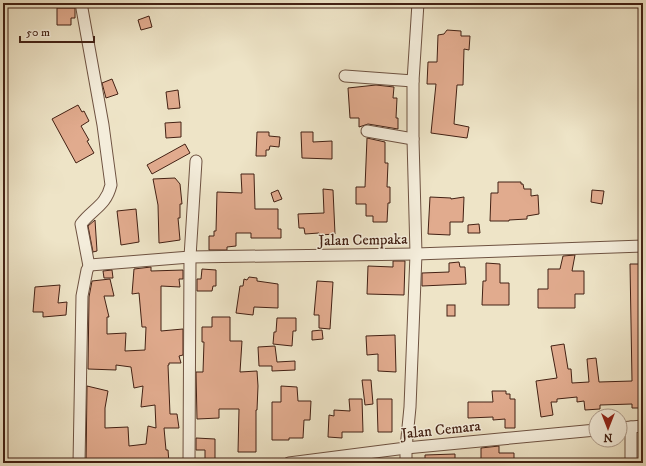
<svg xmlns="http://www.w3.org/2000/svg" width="646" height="466" viewBox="0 0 646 466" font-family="'IM FELL DW Pica',serif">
<rect width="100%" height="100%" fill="#eee4c7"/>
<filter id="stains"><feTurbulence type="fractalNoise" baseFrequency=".005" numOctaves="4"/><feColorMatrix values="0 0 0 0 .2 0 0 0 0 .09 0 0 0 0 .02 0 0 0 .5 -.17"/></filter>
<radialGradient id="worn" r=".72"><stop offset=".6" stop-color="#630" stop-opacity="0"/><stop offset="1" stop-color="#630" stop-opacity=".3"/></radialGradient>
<g fill="#e1ab8e" stroke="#432114">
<polygon points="57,8 75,8 75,18 71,18 71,25 57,25"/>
<polygon points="149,16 152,27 141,30 138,20"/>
<polygon points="447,30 461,31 461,36 470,36 469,50 464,49 463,85 457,85 454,124 469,127 467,138 431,133 436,84 427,84 428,62 437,62 438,35 444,34"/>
<polygon points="112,79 118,94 106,98 102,83"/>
<polygon points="376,85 394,87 393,98 397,98 396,118 398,118 398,129 368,124 359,127 359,118 350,118 348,88"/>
<polygon points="178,90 180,108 168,109 166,92"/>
<polygon points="78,105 82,112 84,111 89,121 81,126 89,140 87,141 94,153 76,163 52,119"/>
<polygon points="181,122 181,137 166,138 165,123"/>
<polygon points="257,132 269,132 269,136 280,137 279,147 270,146 269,150 266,150 266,156 256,156"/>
<polygon points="301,132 313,132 313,142 332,141 332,159 302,158"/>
<polygon points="367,138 385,142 385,163 388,163 387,187 390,187 390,203 388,203 387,222 373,222 373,216 366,216 366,204 356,204 356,187 365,187"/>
<polygon points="185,144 190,153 152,174 147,165"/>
<polygon points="241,174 254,174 255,209 278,209 278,229 281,229 281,238 251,238 251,233 236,233 236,246 227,247 227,250 209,250 209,236 214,236 214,231 216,231 217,192 242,193"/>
<polygon points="175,178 180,184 182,204 180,204 180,218 178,218 180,240 159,243 158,205 153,179"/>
<polygon points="498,182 521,182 521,184 523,184 524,189 531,189 531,196 538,195 539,214 527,216 527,219 509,220 509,221 490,221 491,193 498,193"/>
<polygon points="323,189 333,190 335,234 320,235 319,233 305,234 304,228 299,228 298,214 324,213"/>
<polygon points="278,190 282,199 274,202 271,193"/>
<polygon points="592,190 604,191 602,204 591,202"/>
<polygon points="430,197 451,198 451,199 464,197 463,222 450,222 450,235 428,234"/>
<polygon points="136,209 139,242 121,245 117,211"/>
<polygon points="95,220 97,251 93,252 88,226"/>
<polygon points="479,224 480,233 468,233 468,225"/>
<polygon points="575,255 572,271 584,271 584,294 575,294 575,308 538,308 538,289 548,289 548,269 560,269 563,256"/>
<polygon points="393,261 405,261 404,295 367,294 368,266 393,267"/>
<polygon points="459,262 460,267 465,267 466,284 422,286 422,273 449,272 449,263"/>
<polygon points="486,263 500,264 500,283 509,283 509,305 482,305 483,281 486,281"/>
<polygon points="630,264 643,264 643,408 632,408 632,404 600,405 600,409 585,410 584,401 577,402 577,397 557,399 557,402 551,402 553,415 541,417 536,381 557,378 551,346 564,344 568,369 571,369 572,383 589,382 587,359 596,358 599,382 632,381"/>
<polygon points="151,267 151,271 183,270 183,279 179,279 180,287 161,286 161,331 183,329 183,355 179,356 181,363 169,363 169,365 168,365 170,414 177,414 179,428 164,428 166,450 168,450 169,463 86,463 87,386 108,391 105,408 105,428 128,427 129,446 146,444 148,426 156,428 155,405 141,407 143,386 134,388 131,367 116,365 116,370 88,369 89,297 92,281 110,279 114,296 104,296 109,317 107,317 107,334 126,333 125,351 145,350 146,327 142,327 139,293 132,294 134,269"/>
<polygon points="202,269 216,270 216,286 213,286 212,291 197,291 197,279 201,279"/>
<polygon points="112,270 113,278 104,278 103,271"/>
<polygon points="249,277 257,278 257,281 278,284 278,308 254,307 253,315 236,313 240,286 243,286 244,279 247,280"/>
<polygon points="317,281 333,282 330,329 319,328 319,315 314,315"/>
<polygon points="60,285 58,303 67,302 66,315 43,317 43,312 33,312 35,287"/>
<rect x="447" y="305" width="8" height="11"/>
<polygon points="212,317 230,317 230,341 242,341 240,372 257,371 258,386 257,410 256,410 256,452 238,452 239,409 219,409 219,418 197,419 196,372 203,372 204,342 202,342 202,327 212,327"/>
<polygon points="277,318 296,318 296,331 293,331 292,346 273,344 274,332 276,332"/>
<polygon points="322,330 323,339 312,340 312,331"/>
<polygon points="395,335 396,372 378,371 378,354 367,355 366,336"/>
<polygon points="275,346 277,362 295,361 295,370 272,371 272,366 259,366 258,347"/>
<polygon points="362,380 371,380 373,404 365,405"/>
<polygon points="281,386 297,387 298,401 311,401 310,420 304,420 303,438 289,438 289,440 272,440 272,402 281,402"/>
<polygon points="492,391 506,391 506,394 510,394 510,399 515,399 515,428 505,428 505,419 493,420 493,417 468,418 468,402 493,402"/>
<polygon points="349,399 362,399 363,432 342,432 342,438 328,437 329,415 334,416 334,410 350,411"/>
<polygon points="377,399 392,399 392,432 378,432"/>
<polygon points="196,438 215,439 215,461 205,461 205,450 196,450"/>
<polygon points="499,446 499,453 514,453 514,463 481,463 481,448"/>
<polygon points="455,454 455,463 425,463 425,455"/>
</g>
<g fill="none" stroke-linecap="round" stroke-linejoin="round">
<defs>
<g id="minor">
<path d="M81,3l22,122 8,60c-5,21 -19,24 -30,39l8,42"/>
<polyline points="345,76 413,81"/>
<polyline points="367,131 413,139"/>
<polyline points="620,428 643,426"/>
<polyline points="79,463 82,296 87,270 90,265 190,257 416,254 643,246"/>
<polyline points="189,463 190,257 196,161"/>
<polyline points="289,463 406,448 596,430"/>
<polyline points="406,463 406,448 410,407 416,254 413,139 413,81 418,3"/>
<polyline points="631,463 631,427"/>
</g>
</defs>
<use href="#minor" stroke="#6e5241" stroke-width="13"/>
<use href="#minor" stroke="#f4eddb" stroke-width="11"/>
</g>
<g text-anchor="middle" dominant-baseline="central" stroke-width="3" stroke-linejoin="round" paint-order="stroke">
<g font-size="15" fill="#432114" stroke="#f4eddb">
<text transform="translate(363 240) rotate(-1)">Jalan Cempaka</text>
<text transform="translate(441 430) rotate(-6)">Jalan Cemara</text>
</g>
</g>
<rect width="646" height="466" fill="none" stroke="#eee4c7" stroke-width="16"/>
<rect x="4" y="4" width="638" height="458" fill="none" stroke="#432114" stroke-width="2"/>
<rect x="8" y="8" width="630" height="450" fill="none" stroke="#432114"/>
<g transform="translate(608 428) rotate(180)"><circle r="19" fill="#f4eddb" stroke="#ad9b8b"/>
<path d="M0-3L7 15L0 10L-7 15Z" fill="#8f2418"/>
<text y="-6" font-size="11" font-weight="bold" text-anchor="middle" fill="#432114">N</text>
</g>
<path d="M20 36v6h74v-6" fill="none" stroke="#432114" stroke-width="2"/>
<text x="26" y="36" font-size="12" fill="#432114" stroke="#f4eddb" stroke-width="3" paint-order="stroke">50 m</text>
<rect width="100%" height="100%" filter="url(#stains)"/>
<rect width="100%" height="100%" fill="url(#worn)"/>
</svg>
